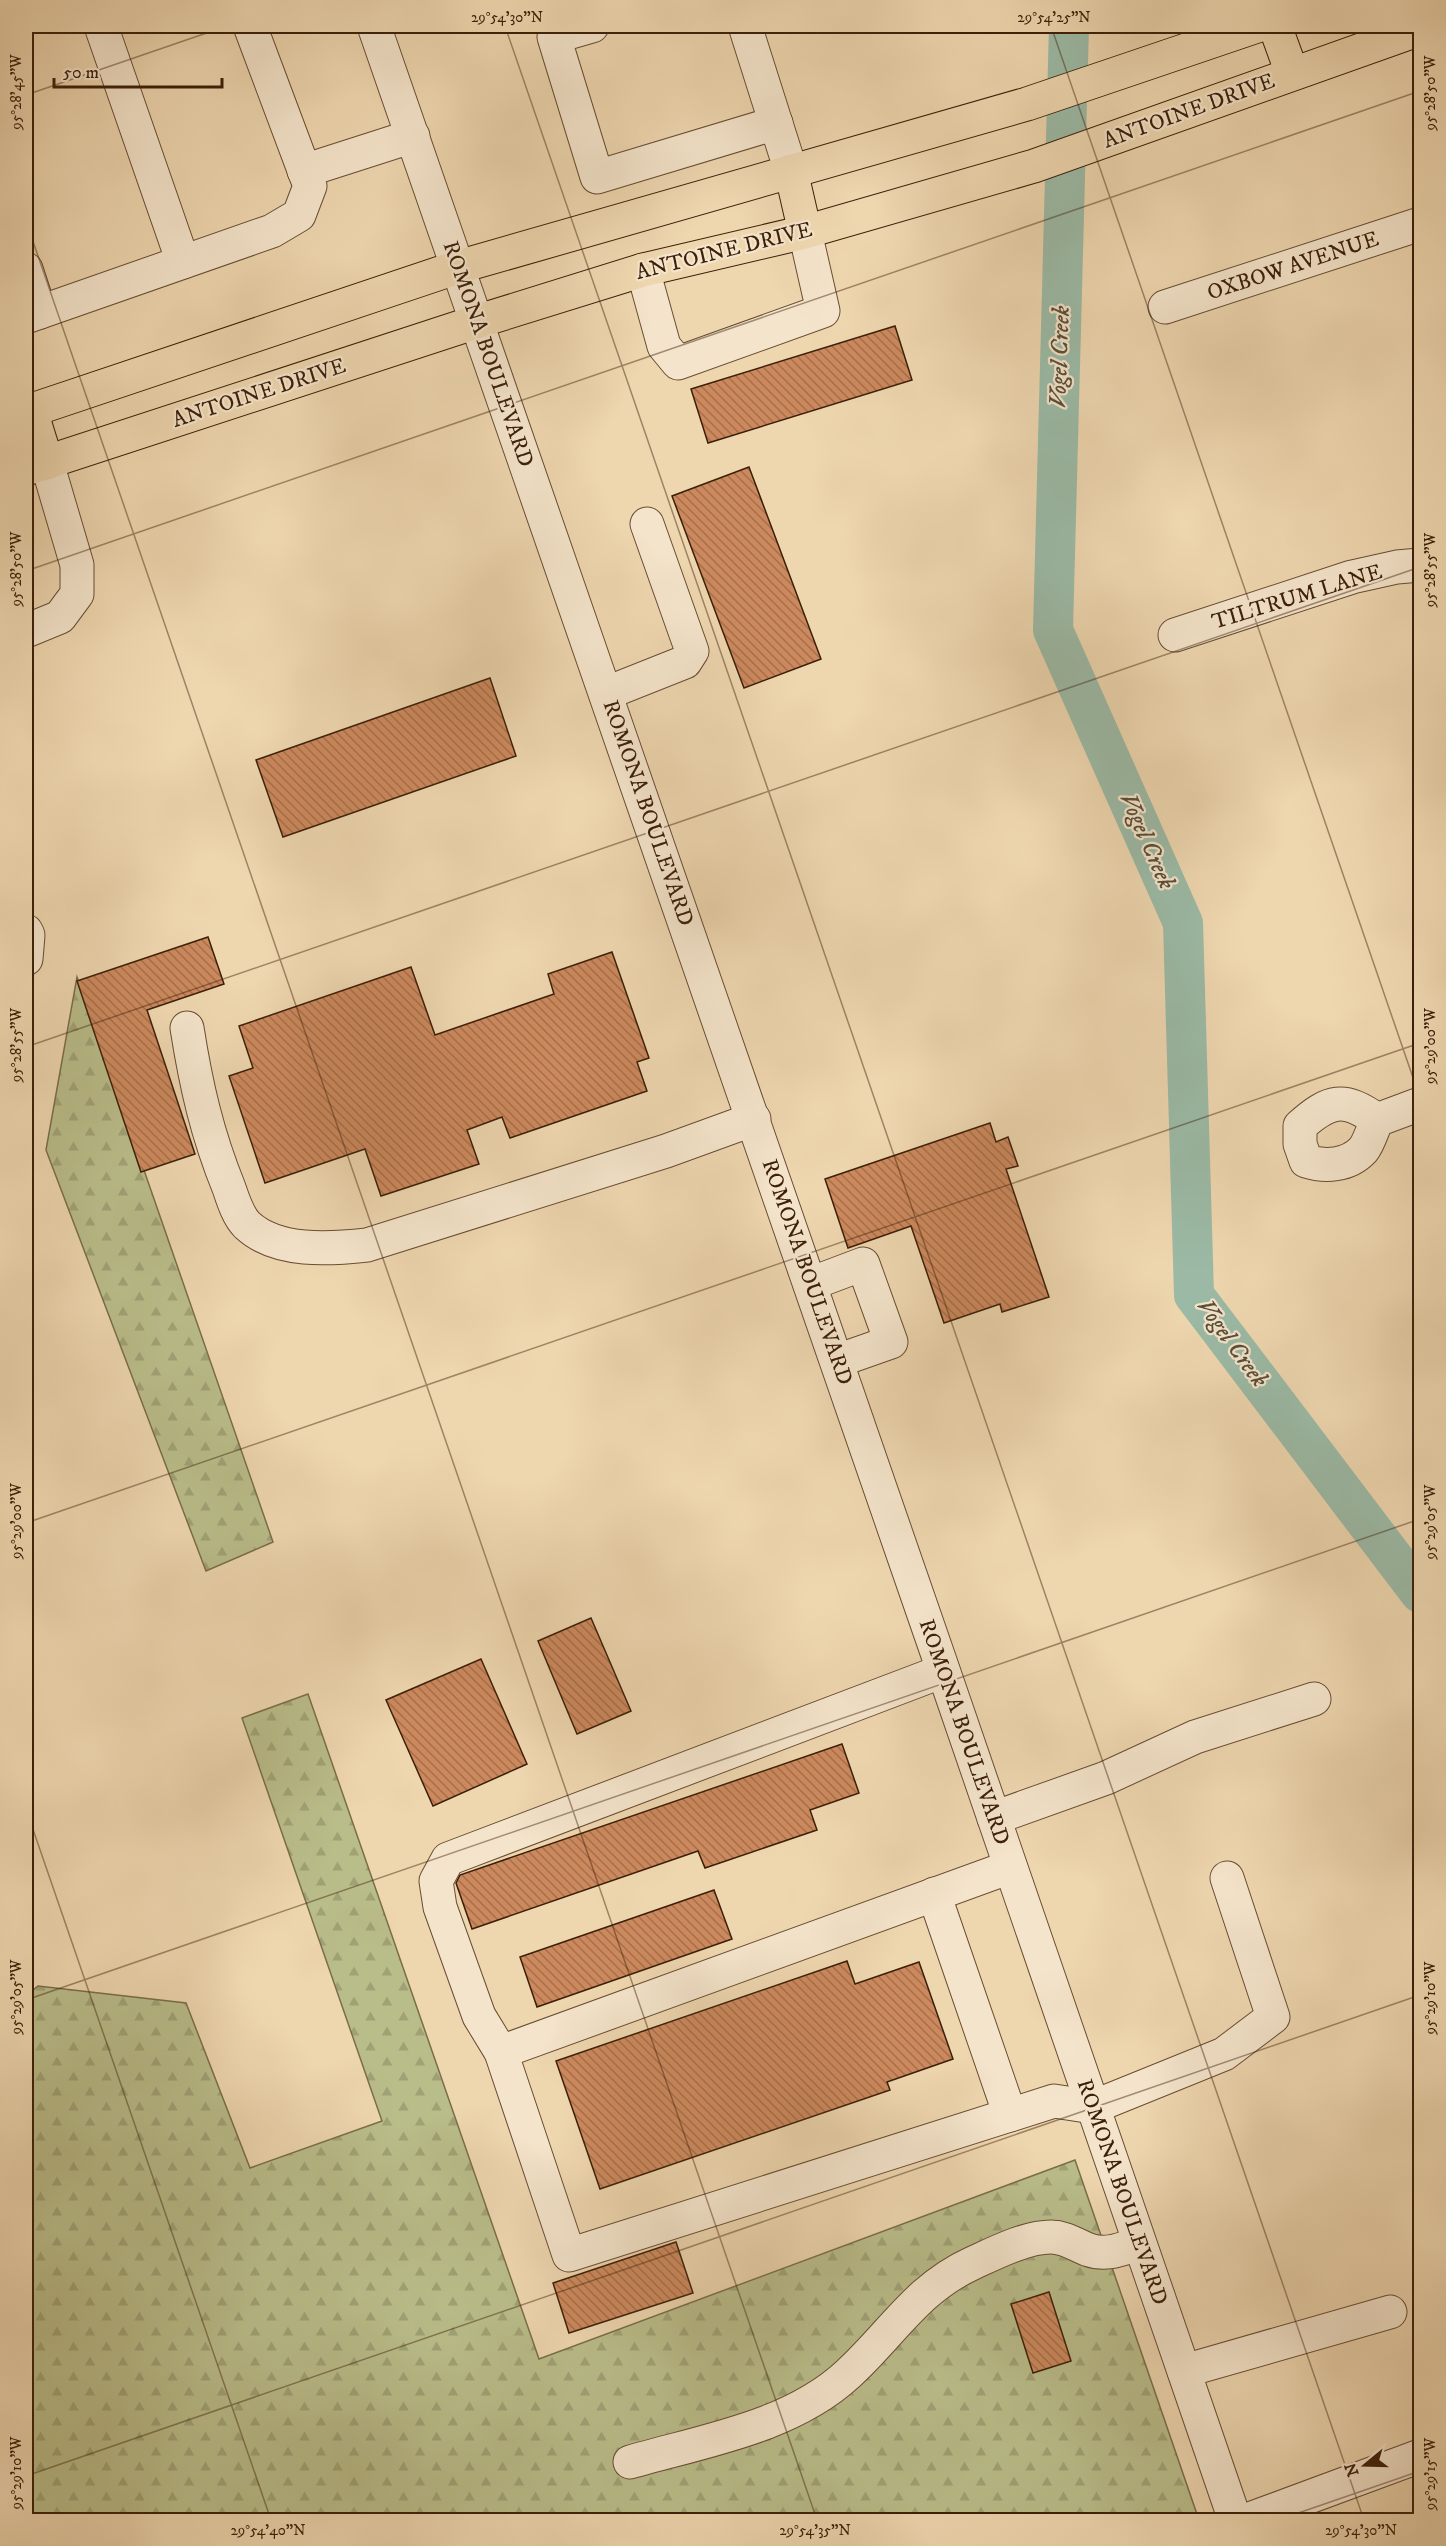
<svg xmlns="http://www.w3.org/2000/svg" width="1446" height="2546" viewBox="0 0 1446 2546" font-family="'IM FELL DW Pica',serif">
<defs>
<pattern id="forest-firs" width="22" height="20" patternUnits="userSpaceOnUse" patternTransform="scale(1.5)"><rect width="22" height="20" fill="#b9bd8a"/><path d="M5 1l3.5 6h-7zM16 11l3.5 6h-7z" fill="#a0a276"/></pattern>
<pattern id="building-back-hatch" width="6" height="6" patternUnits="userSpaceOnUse" patternTransform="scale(1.5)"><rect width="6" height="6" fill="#cc895d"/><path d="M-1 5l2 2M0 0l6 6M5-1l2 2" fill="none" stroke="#a76f4b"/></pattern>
</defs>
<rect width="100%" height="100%" fill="#eed6af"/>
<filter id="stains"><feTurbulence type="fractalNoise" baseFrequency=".00333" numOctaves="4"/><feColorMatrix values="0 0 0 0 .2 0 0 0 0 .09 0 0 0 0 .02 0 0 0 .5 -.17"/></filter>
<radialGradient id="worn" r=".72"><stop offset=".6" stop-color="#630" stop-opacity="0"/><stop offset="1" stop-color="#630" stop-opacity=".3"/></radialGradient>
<g fill="url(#forest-firs)" stroke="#7a6e4a" stroke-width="1.5">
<polygon points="77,977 273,1542 206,1571 46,1150"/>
<polygon points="308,1694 539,2359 1075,2160 1199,2520 26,2520 26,1996 38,1986 186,2003 250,2168 382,2121 242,1718"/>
</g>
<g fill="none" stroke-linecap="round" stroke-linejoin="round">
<polyline stroke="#9bbaa6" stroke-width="40" points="1069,26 1053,630 1183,923 1194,1295 1420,1593"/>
</g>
<g fill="url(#building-back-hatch)" stroke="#3b1f09" stroke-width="1.5">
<polygon points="895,326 912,380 708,443 691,389"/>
<polygon points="749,467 821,659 744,688 672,496"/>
<polygon points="490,678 516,756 283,837 256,760"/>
<polygon points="208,937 224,984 147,1010 195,1154 141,1172 77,981"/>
<polygon points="612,952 649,1058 637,1062 647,1091 510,1138 502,1117 467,1130 479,1164 381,1196 365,1149 265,1183 229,1076 253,1068 239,1026 411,967 435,1035 554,994 548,974"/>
<polygon points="990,1123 996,1142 1008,1137 1018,1166 1006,1169 1049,1297 1002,1312 1000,1304 944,1323 911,1226 848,1248 825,1179"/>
<polygon points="591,1618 631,1711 577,1734 538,1641"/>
<polygon points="481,1659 527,1764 433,1806 386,1700"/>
<polygon points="842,1744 859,1793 810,1810 817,1830 705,1868 698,1851 472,1929 456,1883 460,1875"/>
<polygon points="714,1890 732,1939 537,2007 520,1957"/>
<polygon points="847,1961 855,1984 919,1962 953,2059 887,2082 890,2090 600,2189 556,2061"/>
<polygon points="676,2242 693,2293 569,2333 553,2283"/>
<polygon points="1049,2292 1071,2361 1033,2373 1011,2304"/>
</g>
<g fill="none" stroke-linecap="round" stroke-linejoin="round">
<defs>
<g id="minor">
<polyline points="101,26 183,262"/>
<path d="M374,26c289,830 576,1662 861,2494"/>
<polyline points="592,26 554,37 597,177 776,123"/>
<polyline points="745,26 791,171"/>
<polyline points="304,171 413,136"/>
<polyline points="26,269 40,312"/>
<polyline points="643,270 664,346 678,363 823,311 805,232"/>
<polyline points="1165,307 1420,224"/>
<polyline points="26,317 272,231 299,215 310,186 250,26"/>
<polyline points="26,631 60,617 77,594 77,565 47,463"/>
<polyline points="1175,635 1352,577 1397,567 1420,565"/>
<polyline points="607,693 685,662 692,651 647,524"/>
<polyline points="26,931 28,935 26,959"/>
<path d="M187,1028c9,57 20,106 42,160 4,12 9,28 18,37 30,28 83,24 120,20l299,-94 88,-32"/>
<path d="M1377,1120c-33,-24 -48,-20 -77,6v18l6,17c19,6 42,5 57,-11 6,-7 10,-22 14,-30l43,-16"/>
<polyline points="810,1284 863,1264 891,1342 837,1361"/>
<polyline points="994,1818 1106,1778 1195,1737 1314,1699"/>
<polyline points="1010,1867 501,2052 569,2255 1054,2101 1093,2107 1224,2054 1273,2017 1227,1878"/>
<polyline points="934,1894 1010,2115"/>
<polyline points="501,2052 479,2016 440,1907 436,1881 448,1859 943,1671"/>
<polyline points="1184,2371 1390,2312"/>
<path d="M630,2462c73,-21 161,-35 218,-88 44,-40 68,-85 125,-111 22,-10 53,-26 78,-26 14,0 25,8 38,13 17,6 33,-1 49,-6"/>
<polyline points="1247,2520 1420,2456"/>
</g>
<g id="major">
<polyline points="1275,26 1292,73"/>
<polyline points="791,171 805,232"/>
<polyline points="31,411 47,463"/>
<polyline points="26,412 458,267 1027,104 1257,26"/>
<polyline points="26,469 476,322 643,270 805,232 1034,166 1420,29"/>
</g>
</defs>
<use href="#minor" stroke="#684d32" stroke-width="35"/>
<use href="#major" stroke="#3b1f09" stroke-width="35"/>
<use href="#minor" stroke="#f4e4cb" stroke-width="33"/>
<use href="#major" stroke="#eed6af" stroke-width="33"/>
</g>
<path fill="none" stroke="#3b1f09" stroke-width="1.5" stroke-opacity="0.45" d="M505,26l859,2494M1051,26l369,1072M26,95l201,-69M26,221l791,2299M26,571l1394,-480M26,1047l1394,-480M26,1523l1394,-480M26,1809l245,711M26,2000l1394,-481M26,2476l1394,-481M1278,2520l142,-49"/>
<g text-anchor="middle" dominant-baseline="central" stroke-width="4.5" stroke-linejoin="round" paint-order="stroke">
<g font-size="22" fill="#3b1f09" stroke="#f4e4cb">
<text transform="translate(1189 111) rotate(-20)">ANTOINE DRIVE</text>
<text transform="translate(724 251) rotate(-14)">ANTOINE DRIVE</text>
<text transform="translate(1293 266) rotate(-18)">OXBOW AVENUE</text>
<text transform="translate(488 354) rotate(71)">ROMONA BOULEVARD</text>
<text transform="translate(259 393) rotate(-18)">ANTOINE DRIVE</text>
<text transform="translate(1297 597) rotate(-17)">TILTRUM LANE</text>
<text transform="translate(648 813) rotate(71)">ROMONA BOULEVARD</text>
<text transform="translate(807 1272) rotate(71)">ROMONA BOULEVARD</text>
<text transform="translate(964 1732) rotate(71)">ROMONA BOULEVARD</text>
<text transform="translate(1122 2192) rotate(71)">ROMONA BOULEVARD</text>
</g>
<g font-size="24" font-style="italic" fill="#584e38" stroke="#f4e4cb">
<text transform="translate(1060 357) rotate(-88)">Vogel Creek</text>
<text transform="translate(1147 841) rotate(66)">Vogel Creek</text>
<text transform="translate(1232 1343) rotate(54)">Vogel Creek</text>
</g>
</g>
<rect width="1446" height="2546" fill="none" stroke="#eed6af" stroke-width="66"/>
<g transform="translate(1365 2465) rotate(251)" stroke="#f4e4cb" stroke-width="4.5" paint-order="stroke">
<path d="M0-4.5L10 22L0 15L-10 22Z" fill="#3b1f09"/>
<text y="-9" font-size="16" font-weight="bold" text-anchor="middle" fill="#3b1f09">N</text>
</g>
<path d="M54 78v9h168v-9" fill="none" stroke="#3b1f09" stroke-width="3"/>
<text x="63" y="78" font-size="18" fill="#3b1f09" stroke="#f4e4cb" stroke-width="4.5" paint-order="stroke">50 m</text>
<rect x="33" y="33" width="1380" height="2480" fill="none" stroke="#3b1f09" stroke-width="2"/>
<g font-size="15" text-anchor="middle" fill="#3b1f09">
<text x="507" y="22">29°54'30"N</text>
<text x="1054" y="22">29°54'25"N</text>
<text transform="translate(16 92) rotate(-90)" y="5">95°28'45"W</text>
<text transform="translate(1430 93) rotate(-90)" y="5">95°28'50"W</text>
<text transform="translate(16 569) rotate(-90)" y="5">95°28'50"W</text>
<text transform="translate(1430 570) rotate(-90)" y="5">95°28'55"W</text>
<text transform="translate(16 1045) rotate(-90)" y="5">95°28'55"W</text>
<text transform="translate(1430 1046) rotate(-90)" y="5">95°29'00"W</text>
<text transform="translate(16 1521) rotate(-90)" y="5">95°29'00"W</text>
<text transform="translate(1430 1522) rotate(-90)" y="5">95°29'05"W</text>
<text transform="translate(16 1997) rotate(-90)" y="5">95°29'05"W</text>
<text transform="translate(1430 1998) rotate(-90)" y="5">95°29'10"W</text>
<text transform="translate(16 2473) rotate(-90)" y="5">95°29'10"W</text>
<text transform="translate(1430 2474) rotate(-90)" y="5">95°29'15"W</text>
<text x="268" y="2535">29°54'40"N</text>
<text x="815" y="2535">29°54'35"N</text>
<text x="1361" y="2535">29°54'30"N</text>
</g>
<rect width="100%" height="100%" filter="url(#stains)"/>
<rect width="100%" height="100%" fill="url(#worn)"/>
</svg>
